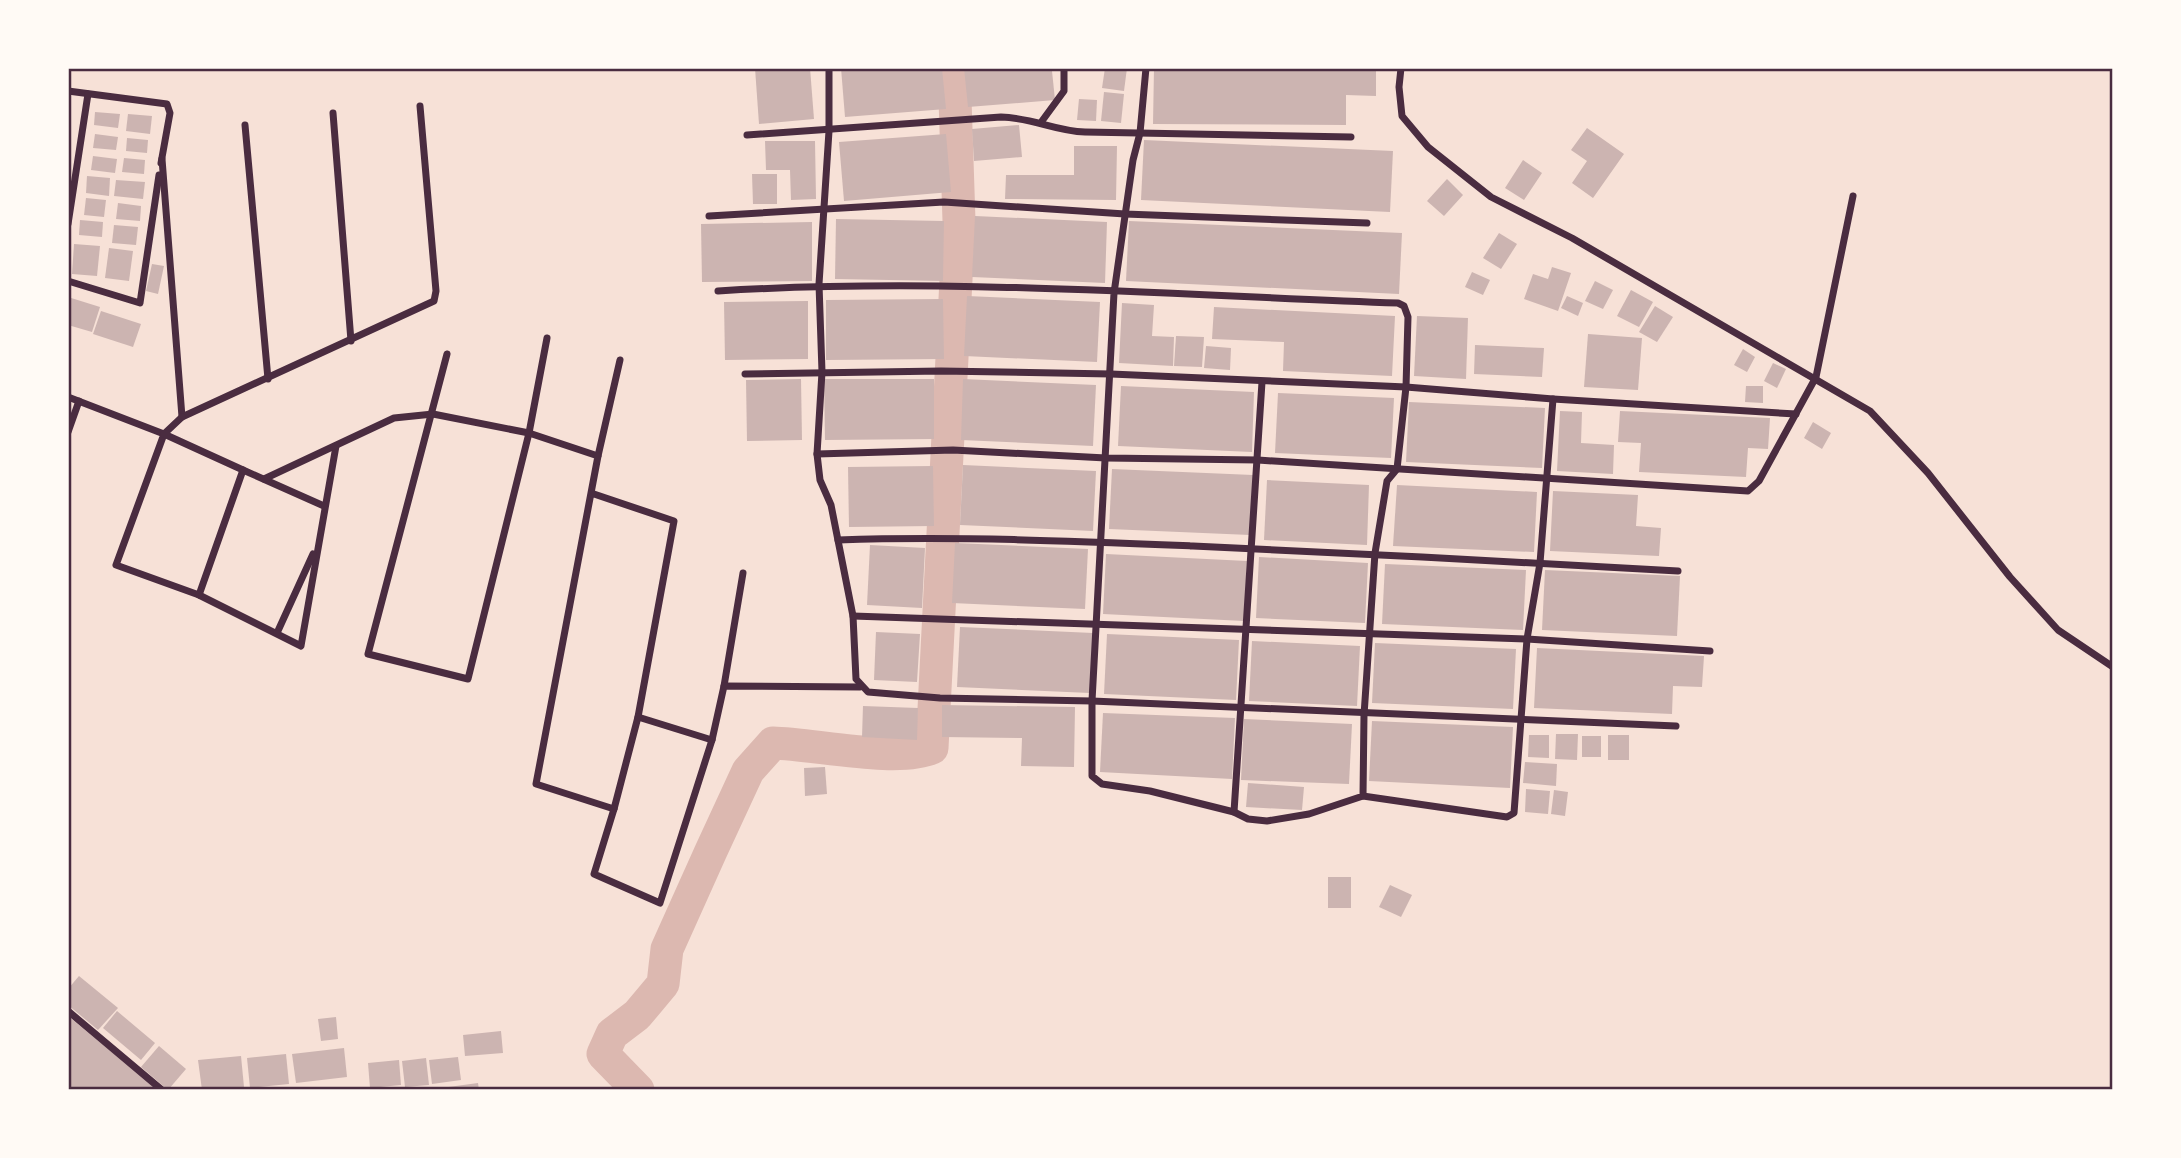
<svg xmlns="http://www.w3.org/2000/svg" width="2181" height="1158" viewBox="0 0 2181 1158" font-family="'Nunito Sans',sans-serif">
<rect width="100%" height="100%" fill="#f7e1d7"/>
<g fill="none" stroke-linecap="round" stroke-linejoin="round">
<path stroke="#dcb8b0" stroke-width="33" d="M638,1090l-35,-36 9,-20 25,-19 26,-31 4,-35 44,-98 37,-80 25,-28c41,1 125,20 159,5l27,-527 -5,-153"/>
</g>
<g fill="#ccb4b1">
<polygon points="755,68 810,68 814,119 759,124"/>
<polygon points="841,68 942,68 946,109 845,117"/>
<polygon points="964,68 1052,71 1055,100 968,107"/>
<polygon points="1105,68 1127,68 1124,91 1102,88"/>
<polygon points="1154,68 1376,68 1376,96 1346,95 1346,125 1153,124"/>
<polygon points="1104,92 1124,94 1121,123 1101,121"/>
<polygon points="1079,99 1097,100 1096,121 1077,120"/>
<polygon points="95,112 120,114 118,128 94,125"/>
<polygon points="128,114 152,116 150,134 126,131"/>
<polygon points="1019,125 1022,157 974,161 972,129"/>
<polygon points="1587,128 1624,154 1593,198 1572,183 1587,161 1571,150"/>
<polygon points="95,134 118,137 116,150 93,148"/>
<polygon points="946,134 951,192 844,201 839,142"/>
<polygon points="127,138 148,140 147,153 126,151"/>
<polygon points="1144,140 1393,151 1390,212 1141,200"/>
<polygon points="765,141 815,141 816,199 791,200 790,170 766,170"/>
<polygon points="1074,146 1117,146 1116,200 1005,199 1006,175 1074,175"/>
<polygon points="93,156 117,159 115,173 91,170"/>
<polygon points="124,158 145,160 144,174 122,172"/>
<polygon points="1523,160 1542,173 1524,200 1505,188"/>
<polygon points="752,174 777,174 777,204 753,204"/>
<polygon points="87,176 110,178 109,196 86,193"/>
<polygon points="1447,179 1463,195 1444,216 1427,201"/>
<polygon points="116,180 145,182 143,199 114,196"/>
<polygon points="86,198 106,200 104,217 84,215"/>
<polygon points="118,203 141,206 140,221 116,219"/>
<polygon points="975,216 1107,222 1105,283 972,277"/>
<polygon points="836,219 944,221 943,281 835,279"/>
<polygon points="80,220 103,222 102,237 79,235"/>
<polygon points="1129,221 1402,233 1399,294 1126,281"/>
<polygon points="812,222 812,281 702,282 701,224"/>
<polygon points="114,225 138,227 136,245 112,243"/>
<polygon points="1499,233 1517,244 1501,269 1483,258"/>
<polygon points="74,244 100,246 97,276 72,274"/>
<polygon points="109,248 133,251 129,281 105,278"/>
<polygon points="152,264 164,266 158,294 146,291"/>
<polygon points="1552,267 1571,273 1558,311 1524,299 1533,274 1548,279"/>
<polygon points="1472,272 1490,280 1483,295 1465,287"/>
<polygon points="1595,281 1613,290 1603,309 1585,301"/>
<polygon points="1631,290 1653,302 1639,327 1617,316"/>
<polygon points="967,296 1100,302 1097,362 964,356"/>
<polygon points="1567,296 1583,303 1578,316 1561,308"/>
<polygon points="68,297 100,307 92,332 68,325"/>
<polygon points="943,299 944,359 826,360 826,300"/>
<polygon points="808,301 808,359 725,360 724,302"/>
<polygon points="1122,303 1154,305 1152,336 1174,337 1173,366 1119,363"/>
<polygon points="1655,306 1673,317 1657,342 1639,332"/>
<polygon points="1214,307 1395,316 1392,376 1283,371 1284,342 1212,339"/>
<polygon points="101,311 141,324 133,347 93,334"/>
<polygon points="1417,316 1468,318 1466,379 1414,376"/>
<polygon points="1588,334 1642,338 1638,390 1584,387"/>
<polygon points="1176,336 1204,337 1202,367 1174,366"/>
<polygon points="1475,345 1544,348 1542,377 1474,374"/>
<polygon points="1206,346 1231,348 1230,370 1204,368"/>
<polygon points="1743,349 1755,357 1747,372 1734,365"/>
<polygon points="1773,363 1786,369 1777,388 1764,381"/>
<polygon points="801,379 802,440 747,441 746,380"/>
<polygon points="824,379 934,379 934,439 825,440"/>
<polygon points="963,379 1096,385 1093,446 961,440"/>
<polygon points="1121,386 1254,392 1252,452 1118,446"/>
<polygon points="1746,386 1763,386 1763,403 1745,402"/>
<polygon points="1278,393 1394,398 1391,458 1275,453"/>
<polygon points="1409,402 1545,408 1542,468 1406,462"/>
<polygon points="1560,411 1582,412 1581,443 1614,445 1613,474 1557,471"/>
<polygon points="1620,411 1770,418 1768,449 1748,448 1746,477 1639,472 1641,443 1618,442"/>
<polygon points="1813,422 1831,433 1822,449 1804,438"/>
<polygon points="963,465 1096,471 1093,531 960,525"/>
<polygon points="933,466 934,526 849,527 848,467"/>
<polygon points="1112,469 1253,475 1250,535 1109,529"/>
<polygon points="1267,480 1369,485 1367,545 1264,540"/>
<polygon points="1397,485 1537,492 1534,552 1393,546"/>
<polygon points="1553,491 1638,495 1636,526 1661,528 1659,556 1550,551"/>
<polygon points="955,543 1088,549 1085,609 952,603"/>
<polygon points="870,545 925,548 922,608 867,605"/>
<polygon points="1106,554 1247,561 1244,621 1103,614"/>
<polygon points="1259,557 1368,563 1365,623 1256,618"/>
<polygon points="1385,564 1526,570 1523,630 1382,624"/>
<polygon points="1545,570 1680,576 1677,636 1542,630"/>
<polygon points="960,627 1093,633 1090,693 957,687"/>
<polygon points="876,632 920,634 917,682 874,680"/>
<polygon points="1107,634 1239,640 1236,700 1104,694"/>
<polygon points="1252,641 1360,646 1357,706 1249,701"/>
<polygon points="1375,643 1516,649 1513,709 1372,703"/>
<polygon points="1537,648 1704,656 1702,687 1673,686 1672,714 1534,708"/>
<polygon points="942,705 1075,707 1074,767 1021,766 1022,738 942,737"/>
<polygon points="863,706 918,708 917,740 862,737"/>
<polygon points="1103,713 1235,718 1232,779 1100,772"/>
<polygon points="1244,719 1352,724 1349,784 1241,780"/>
<polygon points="1372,721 1513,727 1510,788 1369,781"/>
<polygon points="1556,734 1578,734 1577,760 1555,759"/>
<polygon points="1529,735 1549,735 1549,758 1528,757"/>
<rect x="1608" y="735" width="21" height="25"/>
<rect x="1582" y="736" width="19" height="21"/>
<polygon points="1525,762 1557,764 1556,786 1523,783"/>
<polygon points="825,767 827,794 805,796 804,768"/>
<polygon points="1248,783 1304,787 1302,810 1246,807"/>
<polygon points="1526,789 1550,791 1548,814 1525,812"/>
<polygon points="1554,790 1568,792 1565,816 1551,814"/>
<rect x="1328" y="877" width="23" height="31"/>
<polygon points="1390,885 1412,895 1401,917 1379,907"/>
<polygon points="79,976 118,1008 98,1030 68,1005 68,989"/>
<polygon points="117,1011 155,1043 141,1060 103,1028"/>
<polygon points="68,1016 158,1090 74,1090 68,1085"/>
<polygon points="336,1017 338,1039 321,1041 318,1019"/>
<polygon points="501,1031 503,1053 465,1056 463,1035"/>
<polygon points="159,1046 186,1069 168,1090 141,1067"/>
<polygon points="344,1048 347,1077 296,1083 292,1054"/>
<polygon points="286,1054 289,1084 250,1088 247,1058"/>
<polygon points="241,1056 244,1087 202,1090 198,1060"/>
<polygon points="458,1057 461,1080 432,1084 429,1060"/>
<polygon points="426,1058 429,1085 405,1087 402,1061"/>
<polygon points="399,1060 401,1085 370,1088 368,1063"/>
<polygon points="478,1083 479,1090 441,1090 441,1088"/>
</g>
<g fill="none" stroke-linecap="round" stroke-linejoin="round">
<g stroke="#4a2c40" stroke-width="7">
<polyline points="829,68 829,131 819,284 822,372 817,454 820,480 831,505 853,616 856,679 868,692 940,698 1092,701 1676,726"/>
<polyline points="1401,68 1399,87 1402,116 1428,147 1491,197 1572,238 1870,411 1928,473 2010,577 2058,630 2113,667"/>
<polyline points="68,91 167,104 170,113 161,163"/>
<polyline points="333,113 351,341"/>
<polyline points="1042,121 1064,91 1064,68"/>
<polyline points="245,125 268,379"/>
<path d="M747,135l254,-18c33,1 54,14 84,15l266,5"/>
<polyline points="162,159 182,417 434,301 436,291 420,106"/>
<polyline points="709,216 944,202 1125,214 1367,223"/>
<polyline points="68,224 88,94"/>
<polyline points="68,281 140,303 159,175"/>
<path d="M718,291c226,-14 455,4 680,12l6,3 4,11 -2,70 -9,82 -10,12 -12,72 -11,162 -1,81 -54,18 -42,7 -19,-2 -14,-7 -84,-21 -48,-7 -10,-8v-75l22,-408 19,-133 7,-27 6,-65"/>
<polyline points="447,354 368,654 468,679 529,433 547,338"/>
<polyline points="745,374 941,371 1111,374 1406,387 1553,399 1796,414"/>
<polyline points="68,397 164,434 116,565 199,595 301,646 336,446"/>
<polyline points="182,417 164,434 243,470 199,595"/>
<polyline points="68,432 79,401"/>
<polyline points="817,454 953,450 1106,458 1258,460 1748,491 1759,481 1816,377 1853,196"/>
<polyline points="598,456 620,360"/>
<polyline points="243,470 324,506"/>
<polyline points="264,479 394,418 433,414 529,433 598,456 591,493 536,784 614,809 638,717 674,521 591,493"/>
<path d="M838,540c119,-4 236,1 355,6 162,7 323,16 485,25"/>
<polyline points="853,616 1527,639 1710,651"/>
<polyline points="277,633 313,554"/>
<polyline points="724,686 743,573"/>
<polyline points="638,717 712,740"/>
<polyline points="1363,796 1507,817 1514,813 1527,639 1540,563 1553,399"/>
<polyline points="614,809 594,874 660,903 712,740 724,686 860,687"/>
<polyline points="1234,812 1262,382"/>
<polyline points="68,1011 162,1090"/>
</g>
</g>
<rect width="2181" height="1158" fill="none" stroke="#fffaf5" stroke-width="140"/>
<rect x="70" y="70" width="2041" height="1018" fill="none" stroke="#4a2c40" stroke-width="2.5"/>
</svg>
